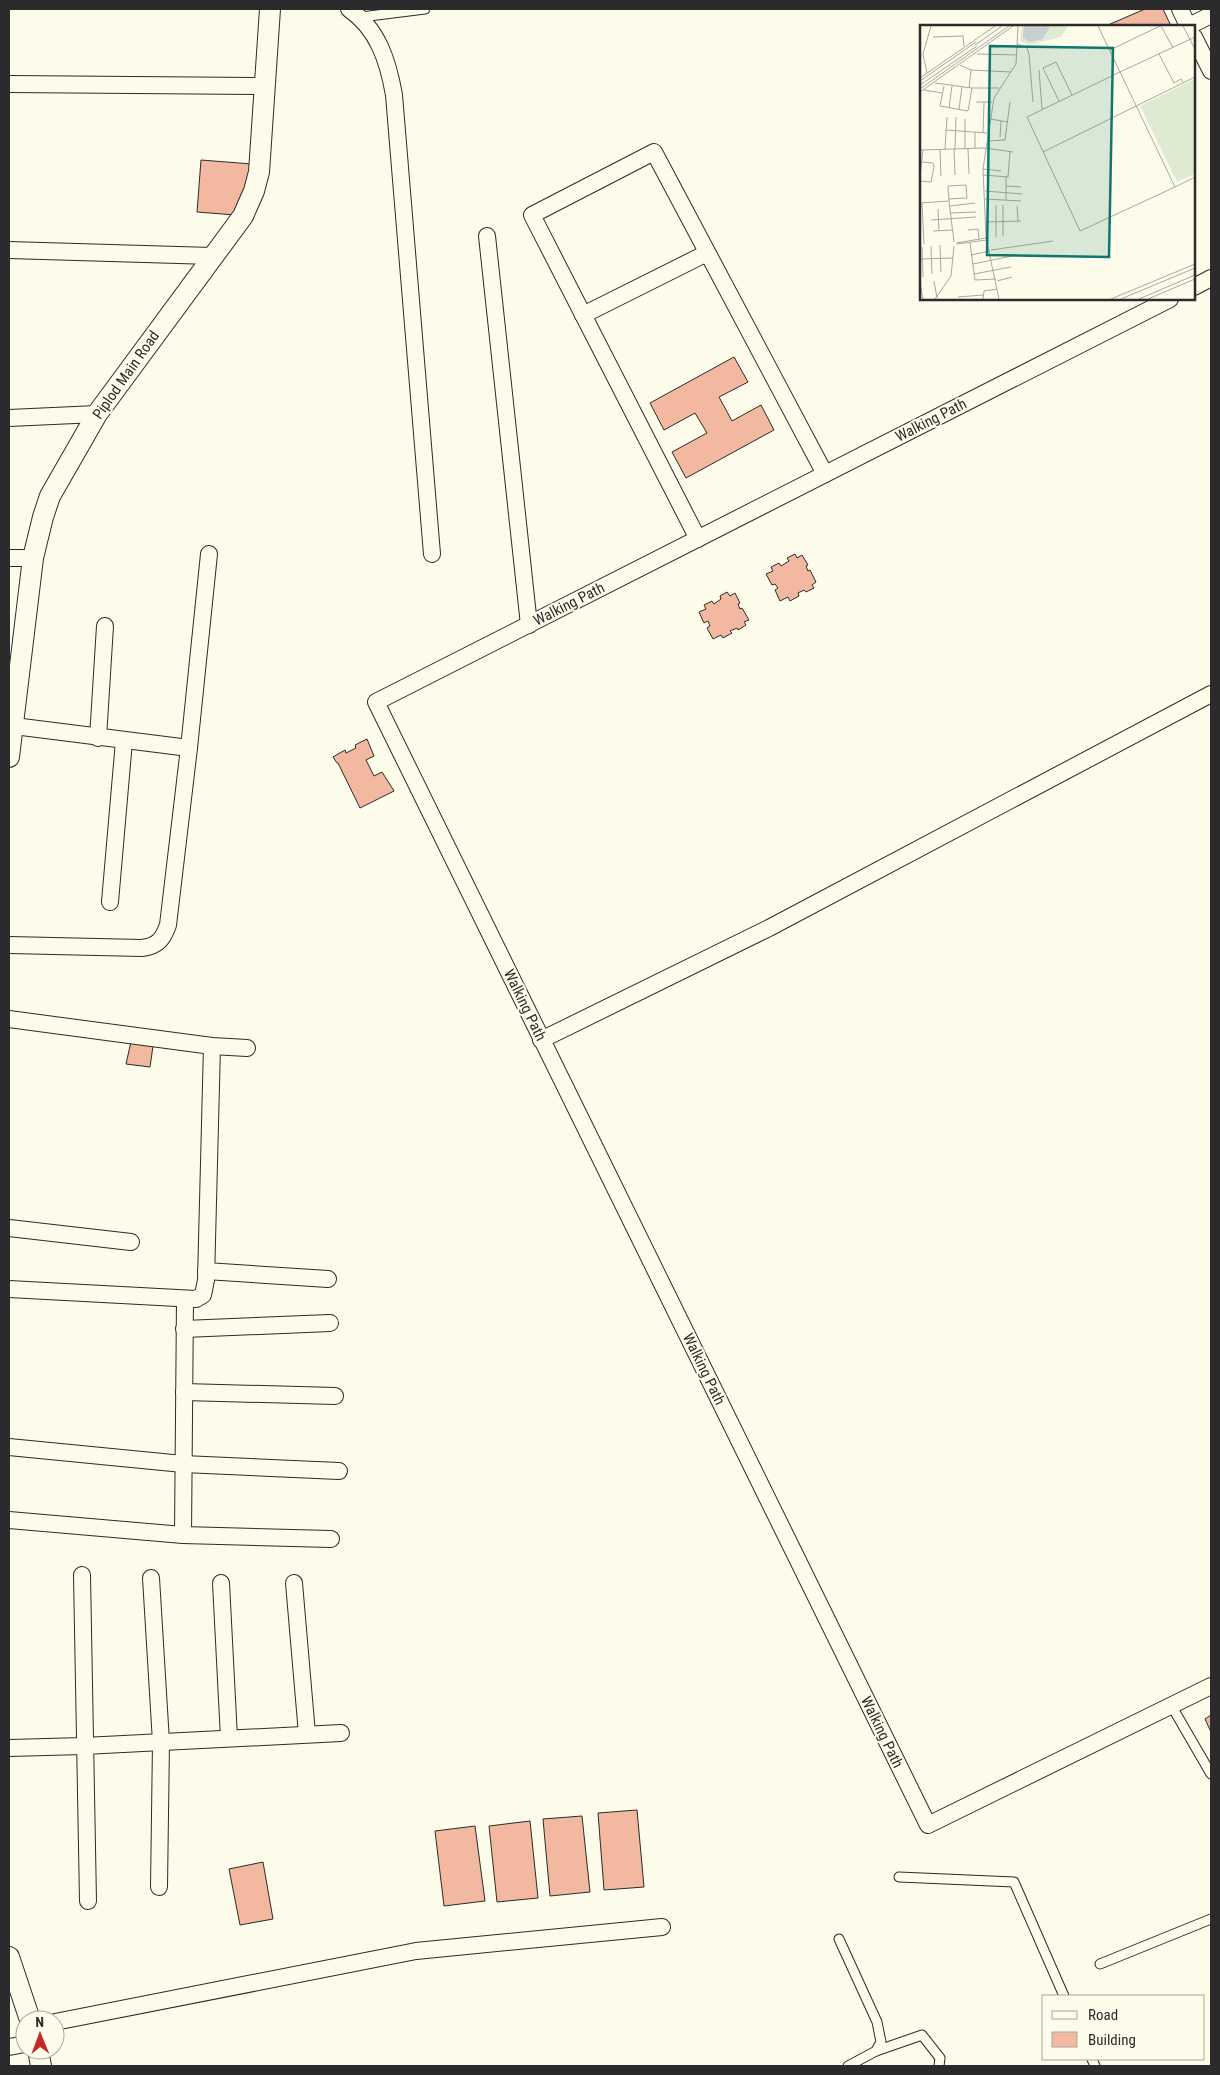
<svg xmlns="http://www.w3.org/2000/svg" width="1220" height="2075" viewBox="0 0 1220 2075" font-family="'Roboto Condensed',sans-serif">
<rect width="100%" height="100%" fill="#fdfbea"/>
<g fill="#f2b8a0" stroke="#2b2b2b">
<polygon points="1145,9 1163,9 1171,26 1109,26 1108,25"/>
<polygon points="201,160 252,164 248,216 197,212"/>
<polygon points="734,357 748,382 719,397 732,421 761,405 774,430 686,478 672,452 707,433 695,413 664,430 650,403"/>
<polygon points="795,554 797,558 802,555 808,565 806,566 808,571 810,570 816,582 812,585 814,588 806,592 804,590 798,593 799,596 790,601 788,597 780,601 775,590 778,588 775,584 772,585 766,574 773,571 771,567 779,563 781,566 789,561 787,558"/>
<polygon points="727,592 730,596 735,593 740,603 738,604 740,609 742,608 749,620 744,622 746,625 738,630 737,628 730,631 732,633 723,638 721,635 713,639 707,628 710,626 708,621 704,623 699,612 706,609 704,605 712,601 714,604 721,599 720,596"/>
<polygon points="367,739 374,756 366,760 374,776 382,772 394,791 360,808 338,763 337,763 333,757 345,750 346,753 356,748 355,745"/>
<polygon points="132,1037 154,1039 150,1067 126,1064"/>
<polygon points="1211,1715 1211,1732 1205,1719"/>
<polygon points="637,1810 644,1887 604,1890 598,1813"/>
<polygon points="582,1816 590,1892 550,1896 543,1819"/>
<polygon points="530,1821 538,1898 497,1902 489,1826"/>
<polygon points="475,1826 485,1901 444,1906 435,1831"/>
<polygon points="263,1862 273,1919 240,1925 229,1869"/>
</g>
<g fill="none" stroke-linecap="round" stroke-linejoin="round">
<defs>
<g id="service">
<polyline points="361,17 425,9"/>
<polyline points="1171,1705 1211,1774"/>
<polyline points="899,1877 1014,1882 1064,1996"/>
<polyline points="839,1939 877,2022 881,2042 876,2051 848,2066"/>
<polyline points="1100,1964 1211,1919"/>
<polyline points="876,2051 922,2035 940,2058 939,2066"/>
<polyline points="1092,2059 1095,2066"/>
</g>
<g id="minor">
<path d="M349,9c29,20 39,52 45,86l38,459"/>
<polyline points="1180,9 1188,26"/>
<polyline points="1189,26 1211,15"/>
<polyline points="1194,37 1211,71"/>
<polyline points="9,84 264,86"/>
<polyline points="487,236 529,625"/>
<polyline points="9,250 212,256"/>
<polyline points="1194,287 1211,278"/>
<polyline points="1170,299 376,702 928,1825 1211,1686"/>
<polyline points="583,315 707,253"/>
<polyline points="9,418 97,414"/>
<polyline points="698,539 532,215 654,152 825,474"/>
<polyline points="9,558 33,558"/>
<polyline points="14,726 189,748"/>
<polyline points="98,738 105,626"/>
<polyline points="110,902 124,741"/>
<path d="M9,945l133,3c16,-2 21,-9 26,-23l21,-177 20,-194"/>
<polyline points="9,1019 212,1046 247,1048"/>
<polyline points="541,1040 769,928 1211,694"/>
<polyline points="9,1228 131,1242"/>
<polyline points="206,1271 328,1279"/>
<polyline points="9,1289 196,1299 203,1295 206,1280 212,1046"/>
<polyline points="184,1329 330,1323"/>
<polyline points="184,1392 335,1396"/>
<polyline points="9,1447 183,1464 339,1471"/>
<polyline points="9,1520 183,1535 331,1539"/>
<polyline points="183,1535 185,1299"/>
<polyline points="82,1575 88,1901"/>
<polyline points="151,1578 161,1742 159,1887"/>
<polyline points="221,1583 229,1738"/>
<polyline points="294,1583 307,1734"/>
<polyline points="9,1748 84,1746 341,1733"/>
<polyline points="55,2022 416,1951 662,1927"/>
<polyline points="9,2047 25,2044"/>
</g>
<g id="tertiary">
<polyline points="9,757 33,558 43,517 50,496 97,414 243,216 254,191 259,172 270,9"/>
<polyline points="9,1957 30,2020"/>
<polyline points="38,2050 41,2066"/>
</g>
</defs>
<use href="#service" stroke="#2b2b2b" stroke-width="11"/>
<use href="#minor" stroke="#2b2b2b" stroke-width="18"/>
<use href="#tertiary" stroke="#2b2b2b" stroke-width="22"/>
<use href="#service" stroke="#fdfbea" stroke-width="9"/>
<use href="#minor" stroke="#fdfbea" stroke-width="16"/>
<use href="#tertiary" stroke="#fdfbea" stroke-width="20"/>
</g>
<g text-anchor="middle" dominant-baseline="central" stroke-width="4" stroke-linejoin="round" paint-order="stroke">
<g font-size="15" fill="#2b2b2b" stroke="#fdfbea">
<text transform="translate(126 375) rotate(-55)">Piplod Main Road</text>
<text transform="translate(931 420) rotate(-27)">Walking Path</text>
<text transform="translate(569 604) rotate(-27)">Walking Path</text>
<text transform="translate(525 1005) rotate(64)">Walking Path</text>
<text transform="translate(704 1369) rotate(64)">Walking Path</text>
<text transform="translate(882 1732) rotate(64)">Walking Path</text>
</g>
</g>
<g transform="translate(920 25)">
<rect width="275" height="275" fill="#fdfbea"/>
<path d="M102,1h46l-7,11 -32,8 -9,-4zM275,54v95l-18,8 -37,-76z" fill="#deebd1"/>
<path d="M104,1h26l-7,13 -14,3 -6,-5z" fill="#c7d0d0"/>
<path fill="none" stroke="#a9a89e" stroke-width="1" d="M178,1l22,46 -93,45 53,114 95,-44M241,1l12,22M263,1l12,23M13,12l30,-1 1,10M275,12l-75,35 55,115 20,-10M98,19l9,4 2,6 4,48M55,20l27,-19M190,25l50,-24M57,29l40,1M239,29l15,29 7,-4 2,3M40,40l11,5 40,2M119,45l3,39M7,48l-4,-19 8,-28M0,53l75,-52M0,56l56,-39M15,58l37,5h27M0,60l57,-39M24,61l-4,20 28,5 4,-23M49,63l2,-18M0,64l89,-63M4,65l18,3M0,67l93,-66M139,76l-16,-33 13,-6 16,33M56,77h16M29,83l3,-22M39,84l3,-22M0,87v26M70,94l18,3M26,105l41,3M55,107v16M63,108l1,-31M80,112l1,-16M67,116l18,-1 5,-38M25,124l2,-32M34,124l1,26M35,124l1,-32M45,124v-30M48,124l1,25M0,125l65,-2 28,4M20,125l1,26M123,127l152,-75M63,144l18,2M63,150l25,2 2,-26M0,151l3,-26M0,156l11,1 3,-15 -1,-4 -11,-1M86,161l15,1M65,166l37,3M28,174l19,-1 -1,-13 -18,1v1l1,14M65,174l36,2M86,175v-23M0,178l29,-2 5,41M2,178l2,41M76,180v32M83,180v31M30,181l25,-3M97,181l1,15M18,184l1,22M31,188l25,-1M11,195l45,-3M66,197l35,-1M48,205l10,-1 1,10M13,206l20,-1M36,218l30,-5M50,218l5,37 21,-1M37,219l30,-4M20,220l1,27M11,221l1,28M2,222l1,30M71,225l62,-9M51,230l19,-4M0,234l33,-1M53,239l39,-8M54,249l37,-7M14,256l3,17M77,256l15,-4M0,258l3,16M38,272l25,-2M15,274l16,-23 3,-30M63,274l1,-8 13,-2M79,274l-13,-61 -3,-69 11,-71 22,-34 2,-38M191,274l84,-35M201,274l74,-31M219,274l56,-24M228,274l47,-20"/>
<path fill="#0f766e" fill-opacity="0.15" stroke="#0f766e" stroke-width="2.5" d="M70,21l123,2 -4,209 -122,-2z"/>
<rect width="275" height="275" fill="none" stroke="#2b2b2b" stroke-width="2.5"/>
</g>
<rect width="1220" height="2075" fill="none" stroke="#2b2b2b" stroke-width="20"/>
<rect x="1042" y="1995" width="162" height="65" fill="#fdfbea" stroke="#a9a89e"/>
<rect x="1052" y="2011" width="25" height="8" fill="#fdfbea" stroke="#a9a89e"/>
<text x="1088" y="2020" font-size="15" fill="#2b2b2b">Road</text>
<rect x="1052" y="2032" width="25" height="15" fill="#f2b8a0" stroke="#a9a89e"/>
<text x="1088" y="2045" font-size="15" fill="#2b2b2b">Building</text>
<g transform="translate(40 2035) rotate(359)"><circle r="24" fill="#fdfbea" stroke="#a9a89e"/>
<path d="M0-4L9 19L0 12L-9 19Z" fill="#c62828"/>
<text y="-8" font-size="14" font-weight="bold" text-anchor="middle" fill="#2b2b2b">N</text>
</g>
</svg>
